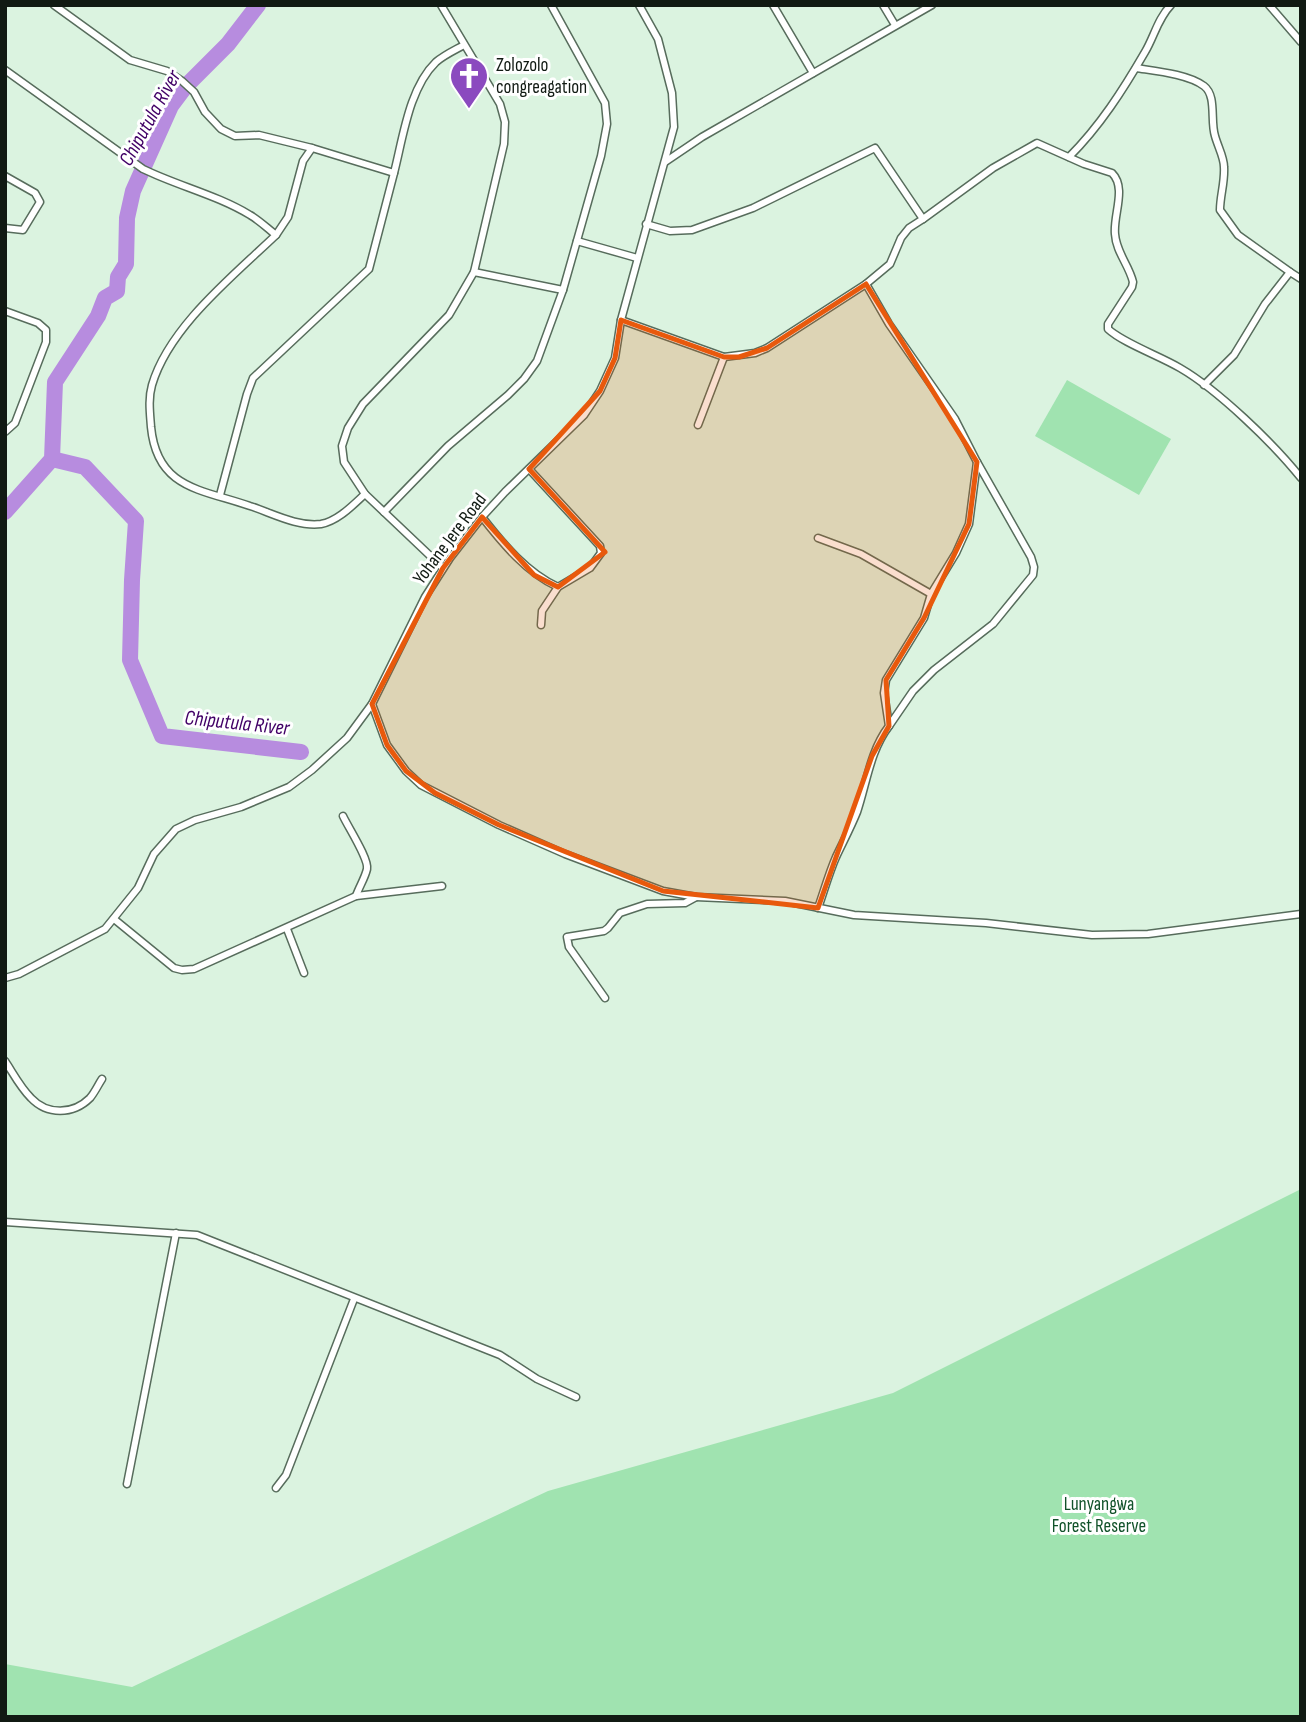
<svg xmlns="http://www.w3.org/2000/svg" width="1306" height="1722" viewBox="0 0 1306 1722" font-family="'Sofia Sans Condensed',sans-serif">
<rect width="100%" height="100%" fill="#dbf3e0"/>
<g fill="#a0e3b0">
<polygon points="1067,380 1171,439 1139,495 1035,436"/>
<polygon points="1301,1189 1301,1717 5,1717 5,1664 132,1687 548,1491 893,1393"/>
</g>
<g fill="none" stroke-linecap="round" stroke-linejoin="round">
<g stroke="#b78cdf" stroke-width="16">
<polyline points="52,459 85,467 136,521 132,580 130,660 162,736 301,752"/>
<polyline points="5,512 52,459 55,382 98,316 105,298 117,291 118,277 126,264 127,218 133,191 171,106 186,86 228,44 258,5"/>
</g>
<defs>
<g id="street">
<polyline points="54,5 130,60 167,71 182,81 194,92 205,112 221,129 235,136 259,135 312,148"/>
<polyline points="441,5 500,104 505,122 504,144 474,272 449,315 363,404 348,428 342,446 344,462 365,494 443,568"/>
<polyline points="773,5 813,73"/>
<polyline points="883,5 895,25"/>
<polyline points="1269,5 1301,42"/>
<path d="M1136,68c19,3 52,6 68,18 13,10 6,35 11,50 3,11 9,21 9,31 1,15 -4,29 -4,43l18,25 52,37"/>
<path d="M5,70l138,99c35,17 74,26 107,46 9,5 17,13 26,20"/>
<path d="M1069,157c31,-31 54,-67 76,-105 9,-15 13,-34 26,-47"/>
<polyline points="665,162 702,137 932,5"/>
<polyline points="5,176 35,193 40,202 23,230 5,228"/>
<path d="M923,219l70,-51 44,-25 47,21 28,9c15,15 1,42 3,61 1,18 14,31 18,48l-1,5 -24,37v5c15,14 52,27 72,39 38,22 93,75 121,110"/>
<polyline points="646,224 670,231 692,230 753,208 875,148 923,219 909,228 901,238 890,264 866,284"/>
<polyline points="577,241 637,258"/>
<polyline points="474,272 563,290"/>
<polyline points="5,311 38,323 46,330 46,342 15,423 5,432"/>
<path d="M621,320l103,37 31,-4 12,-5 99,-64 23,40 66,95 22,43 -8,62 -13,29 -25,41 -7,24 -38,62 -2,13 5,33c-19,25 -22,56 -32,86 -6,15 -14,30 -21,45 -7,16 -12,34 -18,51"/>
<polyline points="1204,385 1234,355 1265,304 1290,272 1301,279"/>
<polyline points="698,425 724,357"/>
<path d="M365,494c-12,11 -27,27 -44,30 -24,3 -49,-11 -71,-18 -49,-17 -93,-17 -99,-79 -1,-14 -3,-28 1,-42 17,-58 81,-109 124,-150l12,-18 15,-56 9,-13 82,25c9,-35 15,-85 42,-111 8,-7 19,-12 28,-17"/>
<polyline points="220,495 247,394 253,378 369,269 394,173"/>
<polyline points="384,512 448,446 508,395 524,379 537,361 563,290 601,156 607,124 605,103 551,5"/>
<path d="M482,517c21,27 45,56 76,70l32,-19 11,-15 -1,-7 -71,-77"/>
<polyline points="818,538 861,554 931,594"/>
<polyline points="541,625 542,611 558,587"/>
<polyline points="372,704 387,745 406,771 421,785 499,825 565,854 663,891 696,897 785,901 854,915 986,923 1092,935 1148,934 1301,914"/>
<polyline points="889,726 913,691 934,670 993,624 1033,575 1034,567 1031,557 977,462"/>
<path d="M343,816c5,11 26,43 24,53 -2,9 -8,18 -11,27"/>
<polyline points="114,919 174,968 182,970 194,969 356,896 442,886"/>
<polyline points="287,929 304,973"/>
<polyline points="5,978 19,974 105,929 138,888 154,854 176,829 195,820 241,807 289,787 312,770 347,738 372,704 425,597 450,558 482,517 505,492 584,415 600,391 615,358 621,320 674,127 672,93 658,39 639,5"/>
<polyline points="605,998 569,947 567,937 604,931 608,928 620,913 647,904 685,903 696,897"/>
<path d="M5,1061c8,12 15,26 26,37 16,17 42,17 59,0 5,-6 8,-13 12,-19"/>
<polyline points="5,1222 197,1235 500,1355 537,1379 576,1397"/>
<polyline points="127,1484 176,1233"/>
<polyline points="276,1488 286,1475 354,1299"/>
</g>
</defs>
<use href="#street" stroke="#576c5c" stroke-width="9"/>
<use href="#street" stroke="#fff" stroke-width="6"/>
</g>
<path fill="#e8590c" fill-opacity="0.2" stroke="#e8590c" stroke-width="5" stroke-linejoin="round" d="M866,284l111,178 -8,62 -45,94 -38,62 3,46 -17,30 -54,152 -155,-17 -164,-66 -64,-32 -29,-22 -19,-26 -15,-41 71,-136 39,-51 52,58 24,12 47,-35 -76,-83 71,-78 15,-33 6,-38 103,37h15l28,-9z"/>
<defs>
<symbol id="church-pin" viewBox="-11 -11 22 30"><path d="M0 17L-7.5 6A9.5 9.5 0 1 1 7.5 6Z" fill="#8b4abf" stroke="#fff"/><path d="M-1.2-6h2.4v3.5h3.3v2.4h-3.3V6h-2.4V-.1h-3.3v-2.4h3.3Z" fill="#fff"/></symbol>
</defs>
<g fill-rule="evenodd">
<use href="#church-pin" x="447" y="54" width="44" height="60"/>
</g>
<g text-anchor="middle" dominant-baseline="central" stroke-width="6" stroke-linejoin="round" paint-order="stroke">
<g font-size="19" fill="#111a13" stroke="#fff" text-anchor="start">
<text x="496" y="65">Zolozolo<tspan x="496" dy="22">congreagation</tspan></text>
</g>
<g font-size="19" fill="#111a13" stroke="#fff">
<text transform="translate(450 539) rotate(-53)">Yohane Jere Road</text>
</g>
<g font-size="19" fill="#11522a" stroke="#fff">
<text x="1099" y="1504">Lunyangwa<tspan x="1099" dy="22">Forest Reserve</tspan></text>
</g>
<g font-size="21" font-style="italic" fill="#410066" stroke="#fff">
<text transform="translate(150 118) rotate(-61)">Chiputula River</text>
<text transform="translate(237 723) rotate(6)">Chiputula River</text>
</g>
</g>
<rect width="1306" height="1722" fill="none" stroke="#111a13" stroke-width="14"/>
</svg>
